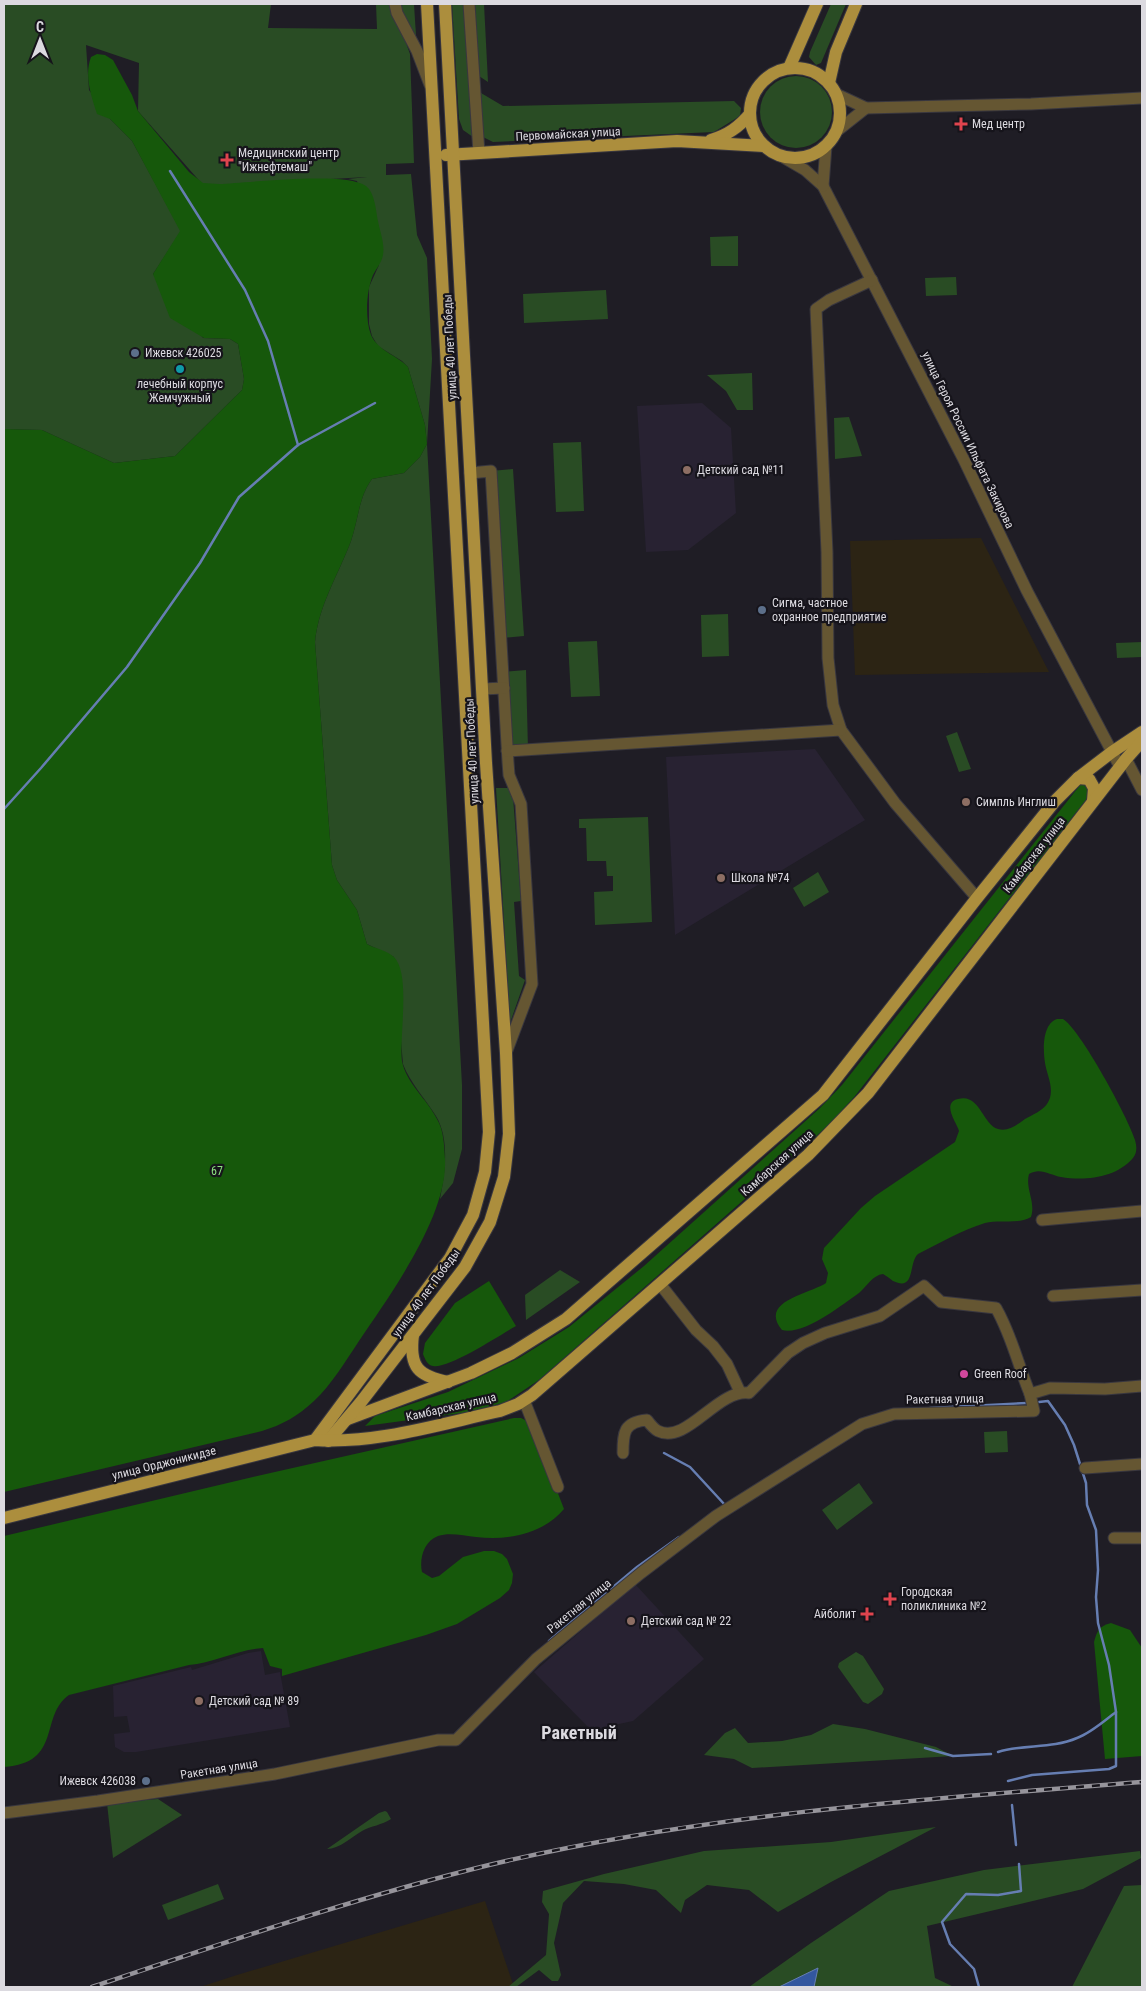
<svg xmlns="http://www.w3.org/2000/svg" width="1146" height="1991" viewBox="0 0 1146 1991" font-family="'Roboto Condensed',sans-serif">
<rect width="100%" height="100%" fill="#1f1d25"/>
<g fill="#2c2414">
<polygon points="981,538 1049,672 855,675 850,541"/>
<polygon points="485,1901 514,1987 200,1987 237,1975"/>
</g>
<g fill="#282232">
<polygon points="702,403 731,428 736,513 688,550 646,552 637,406"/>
<polygon points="815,749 865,820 675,935 666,757"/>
<polygon points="635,1584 704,1659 633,1721 591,1730 534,1672"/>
<polygon points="261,1651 265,1675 280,1672 290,1727 136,1752 124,1752 115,1747 114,1734 130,1732 127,1716 114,1717 113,1686 191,1667 192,1670 248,1653"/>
</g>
<g fill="#294c24">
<path d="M4,4h267l-3,24 109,1 -1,-25h16l18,50 4,109 -28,1v11l25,-1 6,61 10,23 5,101 -5,85 35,641v64l-9,34 -13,16c5,-25 10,-60 -4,-83 -11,-18 -26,-33 -33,-52l-9,-107 -27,-13 -10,-34 -20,-30 -5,-15 -17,-223c4,-38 23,-66 36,-101 7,-20 8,-45 21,-62l32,-6 16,-16 7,-13 -2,-19 -17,-58 -6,-6 -24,-15 -6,-10 -3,-12v-37l10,-22 -22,-84 -9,-2 19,-2 -163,9 -66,-75 1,-48 -53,-18 3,45 21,29 22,22 49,90 -28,43 50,64 27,1 8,5 6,35 -2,11 -67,66 -61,7 -72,-33 -38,-1z"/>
<polygon points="395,4 414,4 417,51"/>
<polygon points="452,4 465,4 473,137 463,130 459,119"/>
<polygon points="475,4 484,4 488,82 479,76"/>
<polygon points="831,4 846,4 821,63 816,65 809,57 810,52"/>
<circle cx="796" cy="112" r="36"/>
<polygon points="481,93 503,106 734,101 741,108 740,116 714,132 493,142 483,137"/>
<polygon points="738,236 738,266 711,266 710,237"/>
<polygon points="956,277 957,295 926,296 925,278"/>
<polygon points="606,290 608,319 524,323 523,294"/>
<polygon points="752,373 753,410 737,410 726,391 707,375"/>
<polygon points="849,417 862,456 835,459 834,418"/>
<polygon points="581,442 584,511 556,512 553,443"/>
<polygon points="513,469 524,636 501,638 491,471"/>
<polygon points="728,614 729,656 702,657 701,615"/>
<polygon points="597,641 600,696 571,697 568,642"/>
<polygon points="1142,642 1142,657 1117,658 1116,643"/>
<polygon points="526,670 528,750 507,751 503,672"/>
<polygon points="957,732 971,769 959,772 946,736"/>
<polygon points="496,788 508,788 513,797 521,901 514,902 519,976 525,980 510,1023"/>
<polygon points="648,817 652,922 595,925 594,892 613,891 613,876 607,876 606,861 587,861 586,828 579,828 579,819"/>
<polygon points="818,872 829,892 804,907 793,888"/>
<polygon points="560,1270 580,1282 526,1320 525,1295"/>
<polygon points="1007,1431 1008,1452 985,1453 984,1432"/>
<polygon points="859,1483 873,1503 837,1530 822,1510"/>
<polygon points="856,1652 863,1656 884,1689 882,1694 868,1704 863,1702 838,1667 839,1663"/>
<polygon points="833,1724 865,1729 936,1747 953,1756 752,1768 734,1759 704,1755 725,1733 735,1728 748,1743 782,1741 811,1735"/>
<polygon points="158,1799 182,1815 113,1858 107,1803"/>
<path d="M385,1811l2,1 4,7c-9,6 -20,7 -29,12 -10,6 -23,18 -35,18l52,-36z"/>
<polygon points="936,1827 831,1882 778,1912 749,1890 707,1885 685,1900 681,1913 656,1890 624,1884 584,1881 563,1903 554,1943 561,1975 558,1981 552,1981 539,1970 516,1987 508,1987 546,1955 549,1914 542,1902 543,1891 604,1874 704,1851 831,1842"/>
<polygon points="1140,1851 1141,1858 1083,1889 927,1926 935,1978 954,1987 749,1987 811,1943 889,1891 984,1870"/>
<polygon points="218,1884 224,1899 168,1920 162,1905"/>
<polygon points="1142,1885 1142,1987 1072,1987 1124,1886"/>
</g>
<g fill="#16580b">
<path d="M97,54l8,1 8,5 19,35 6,16 51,61 14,11 16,1c30,-1 126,-13 147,2 9,7 10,25 12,35 2,11 7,23 5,34 -1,7 -7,14 -10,20 -7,17 -8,44 -2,60 7,16 26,20 37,32l17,58 2,19 -7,13 -16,16 -32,6c-13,17 -14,42 -21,62 -13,35 -32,63 -36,101l17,223 5,15 20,30 10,34c7,4 21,7 27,13 17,17 5,79 8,104 4,22 25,38 35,58 7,12 7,26 8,40 3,57 -55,136 -86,182 -14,21 -27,43 -45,60 -16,15 -32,24 -52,30l-258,61v-1063l38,1 72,33 61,-7 67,-66 2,-11 -6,-35 -8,-5 -26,-1 -34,-20 -17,-44 27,-43 -48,-90 -22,-22 -13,-5c-6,-19 -13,-38 -6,-57z"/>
<polygon points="1081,784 1088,784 1089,796 855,1096 830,1124 539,1380 506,1402 469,1412 365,1426 375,1416 448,1392 519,1358 569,1327 644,1266 820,1108 842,1085"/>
<path d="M1057,1019h6c17,10 66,100 72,121 2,7 2,13 -2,18 -17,20 -48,23 -72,19 -11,-2 -21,-10 -32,-3 -4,15 7,28 2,43 -13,8 -31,2 -46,6 -23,7 -45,20 -67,31 -10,9 -2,38 -25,27 -3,-2 -6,-5 -10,-7 -10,1 -16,12 -24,19 -17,12 -56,43 -77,37 -24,-29 28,-36 44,-47l2,-10 -6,-14 2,-11 37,-40 14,-12 80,-54 4,-11c-2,-8 -18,-28 -1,-32 22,-6 24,25 40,30 10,3 19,-4 27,-10 7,-4 17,-8 22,-15 9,-13 0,-28 -2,-41 -2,-13 -3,-39 12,-44z"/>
<path d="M489,1281l27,45c-16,9 -67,43 -83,40 -6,-1 -8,-7 -10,-12l2,-11 30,-40z"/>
<path d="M514,1418h7l10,5 33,86c-21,25 -56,32 -88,28 -12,-1 -26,-5 -38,-1 -14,5 -19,23 -16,36l10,6 7,-2 24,-19 21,-6h10l8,3 5,5 6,15 -1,9 -3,7 -9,8 -43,26 -31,11 -144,41v-7l-12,-3 -7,-18c-26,2 -50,15 -74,17l-120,30c-30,21 -6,68 -65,72v-231l262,-62z"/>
<path d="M1111,1623l19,7 12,18v108l-37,3 -11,-117c3,-11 5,-16 17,-19z"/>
</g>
<polygon fill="#33579f" stroke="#667eb2" points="818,1968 814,1987 779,1987"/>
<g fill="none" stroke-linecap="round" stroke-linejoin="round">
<g stroke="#667eb2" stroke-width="2.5">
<polyline points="170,171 245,290 268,341 298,445"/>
<polyline points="4,809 41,768 127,667 200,563 239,497 298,445 375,403"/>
<polyline points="930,1408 1027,1403"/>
<polyline points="664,1453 690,1467 725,1505"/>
<polyline points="549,1641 637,1567 679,1537"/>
<polyline points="925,1748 953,1756 991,1754"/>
<path d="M998,1752c26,-8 54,-3 79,-14 14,-5 27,-17 39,-26"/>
<polyline points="1008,1781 1032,1775 1109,1769 1116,1766 1116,1712 1109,1665 1098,1623 1096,1597 1098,1570 1096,1530 1087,1505 1086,1483 1074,1445 1065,1425 1048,1401 1039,1402"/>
<polyline points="1012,1805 1016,1845"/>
<polyline points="979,1987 974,1969 950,1944 942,1922 966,1894 998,1895 1021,1891 1019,1864"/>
</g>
<defs>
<g id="minor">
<polyline points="395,4 397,13 417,51 430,85"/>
<polyline points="469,4 479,153"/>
<polyline points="836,94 866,108 1031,104 1142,98"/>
<polyline points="837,131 866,108"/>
<polyline points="781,156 805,170 823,186 964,460 1027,591 1120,767"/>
<polyline points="823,186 826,146"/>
<polyline points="872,280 829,300 816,309 827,552 828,658 833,705 841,730 895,803 977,898"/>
<polyline points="470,473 491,471 508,762 509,775 521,804 532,984 506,1053"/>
<polyline points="482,689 504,688"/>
<polyline points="507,751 841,730"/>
<polyline points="1126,759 1142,790"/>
<polyline points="1042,1220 1142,1211"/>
<polyline points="660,1284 696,1330 713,1346 727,1364 740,1392"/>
<polyline points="1053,1296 1142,1290"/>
<polyline points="524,1400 558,1487"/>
<path d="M623,1453c0,-21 1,-31 24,-33 3,4 7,9 11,11 29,14 59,-42 91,-38l39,-40 15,-10 22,-10 55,-17 44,-30 17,16 55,6c16,28 22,57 34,86"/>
<polyline points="1085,1468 1142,1464"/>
<polyline points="1114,1538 1142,1538"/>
<polyline points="4,1813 98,1801 275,1774 438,1740 456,1740 536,1659 641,1573 716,1516 862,1424 894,1414 1034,1411 1030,1394 1050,1388 1105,1389 1142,1386"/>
</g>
<g id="major">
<circle cx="795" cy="113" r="45"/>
<polyline points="789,68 817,4"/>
<polyline points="829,83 836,52 856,4"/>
<path d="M711,140c17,-5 28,-13 39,-26"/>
<polyline points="446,155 677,141 764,146"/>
<polyline points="1078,778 1089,779 1094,788 1093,801"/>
<path d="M413,1335c-4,32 5,41 35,47"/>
<polyline points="348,1419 471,1373 512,1353 566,1319 823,1095 977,898 1055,801 1078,778 1112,752 1142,732"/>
<polyline points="315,1440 450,1258 473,1215 485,1172 489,1132 427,4"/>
<polyline points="328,1441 361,1402 465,1267 490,1222 504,1177 509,1134 506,1053 486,763 445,4"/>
<path d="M4,1518l311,-78c62,4 125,-16 185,-29l18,-7 14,-9 276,-240 60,-62 258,-334 16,-18"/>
</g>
</defs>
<use href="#minor" stroke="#39373f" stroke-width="13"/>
<use href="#major" stroke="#39373f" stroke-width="14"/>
<use href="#minor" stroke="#655632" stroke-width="11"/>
<use href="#major" stroke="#ac8e3d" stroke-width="12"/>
<defs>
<path id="rail" d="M92,1987c132,-44 262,-89 397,-122 213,-51 436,-66 653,-83"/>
</defs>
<use href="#rail" stroke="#96949b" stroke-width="4.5"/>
<use href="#rail" stroke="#16141b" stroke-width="2.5" stroke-dasharray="8" stroke-linecap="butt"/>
</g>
<g fill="#e0444e" stroke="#16141b" stroke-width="2">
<path d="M958.5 116.5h5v5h5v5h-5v5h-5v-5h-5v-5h5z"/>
<path d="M224.5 152.5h5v5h5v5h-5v5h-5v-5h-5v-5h5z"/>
<path d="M887.5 1591.5h5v5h5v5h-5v5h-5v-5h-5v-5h5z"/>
<path d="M864.5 1606.5h5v5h5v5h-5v5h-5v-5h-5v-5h5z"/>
</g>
<g fill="#5c6f8a" stroke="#16141b" stroke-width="2">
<circle cx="135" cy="353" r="5"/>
<circle cx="762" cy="610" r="5"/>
<circle cx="146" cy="1781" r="5"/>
</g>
<circle fill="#0f9aa8" stroke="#16141b" stroke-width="2" cx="180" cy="369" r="5"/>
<g fill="#8d6e63" stroke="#16141b" stroke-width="2">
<circle cx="687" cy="470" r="5"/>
<circle cx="966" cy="802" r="5"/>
<circle cx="721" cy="878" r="5"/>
<circle cx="631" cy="1621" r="5"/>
<circle cx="199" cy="1701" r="5"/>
</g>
<circle fill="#d1479c" stroke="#16141b" stroke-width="2" cx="964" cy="1374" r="5"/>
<g text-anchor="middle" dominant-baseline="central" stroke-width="4.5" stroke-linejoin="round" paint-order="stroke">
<g font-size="12" fill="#dcdae0" stroke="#16141b" text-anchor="start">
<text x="972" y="124">Мед центр</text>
<text x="238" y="153">Медицинский центр<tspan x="238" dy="14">"Ижнефтемаш"</tspan></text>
<text x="145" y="353">Ижевск 426025</text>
<text x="180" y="384" text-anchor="middle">лечебный корпус<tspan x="180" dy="14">Жемчужный</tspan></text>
<text x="697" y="470">Детский сад №11</text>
<text x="772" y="603">Сигма, частное<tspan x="772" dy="14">охранное предприятие</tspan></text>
<text x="976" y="802">Симпль Инглиш</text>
<text x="731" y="878">Школа №74</text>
<text x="974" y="1374">Green Roof</text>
<text x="901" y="1592">Городская<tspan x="901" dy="14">поликлиника №2</tspan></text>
<text x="856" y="1614" text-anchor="end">Айболит</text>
<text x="641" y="1621">Детский сад № 22</text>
<text x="209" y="1701">Детский сад № 89</text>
<text x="136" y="1781" text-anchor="end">Ижевск 426038</text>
</g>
<g font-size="12" fill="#dcdae0" stroke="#16141b">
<text transform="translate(568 134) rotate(-3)">Первомайская улица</text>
<text transform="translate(450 347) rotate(-93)">улица 40 лет Победы</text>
<text transform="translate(968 440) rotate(64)">улица Героя России Ильфата Закирова</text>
<text transform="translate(472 751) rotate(-93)">улица 40 лет Победы</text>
<text transform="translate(1034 855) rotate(-52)">Камбарская улица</text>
<text transform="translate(777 1163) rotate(-42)">Камбарская улица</text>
<text transform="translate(426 1293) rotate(-54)">улица 40 лет Победы</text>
<text transform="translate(945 1399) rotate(-1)">Ракетная улица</text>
<text transform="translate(451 1407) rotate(-13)">Камбарская улица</text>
<text transform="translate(164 1463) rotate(-14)">улица Орджоникидзе</text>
<text transform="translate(579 1606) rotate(-39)">Ракетная улица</text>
<text transform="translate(219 1769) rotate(-9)">Ракетная улица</text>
</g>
<g font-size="12" fill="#8de280" stroke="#16141b">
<text x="217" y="1171">67</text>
</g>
<g font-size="18" font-weight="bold" fill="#dcdae0" stroke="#16141b">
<text x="579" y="1732">Ракетный</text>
</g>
</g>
<rect width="1146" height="1991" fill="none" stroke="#dcdae0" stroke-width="10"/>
<g transform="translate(40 40)" stroke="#16141b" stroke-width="4" paint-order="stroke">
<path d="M0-4L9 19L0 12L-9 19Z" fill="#dcdae0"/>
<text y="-8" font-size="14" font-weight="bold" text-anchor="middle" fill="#dcdae0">С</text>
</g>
</svg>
